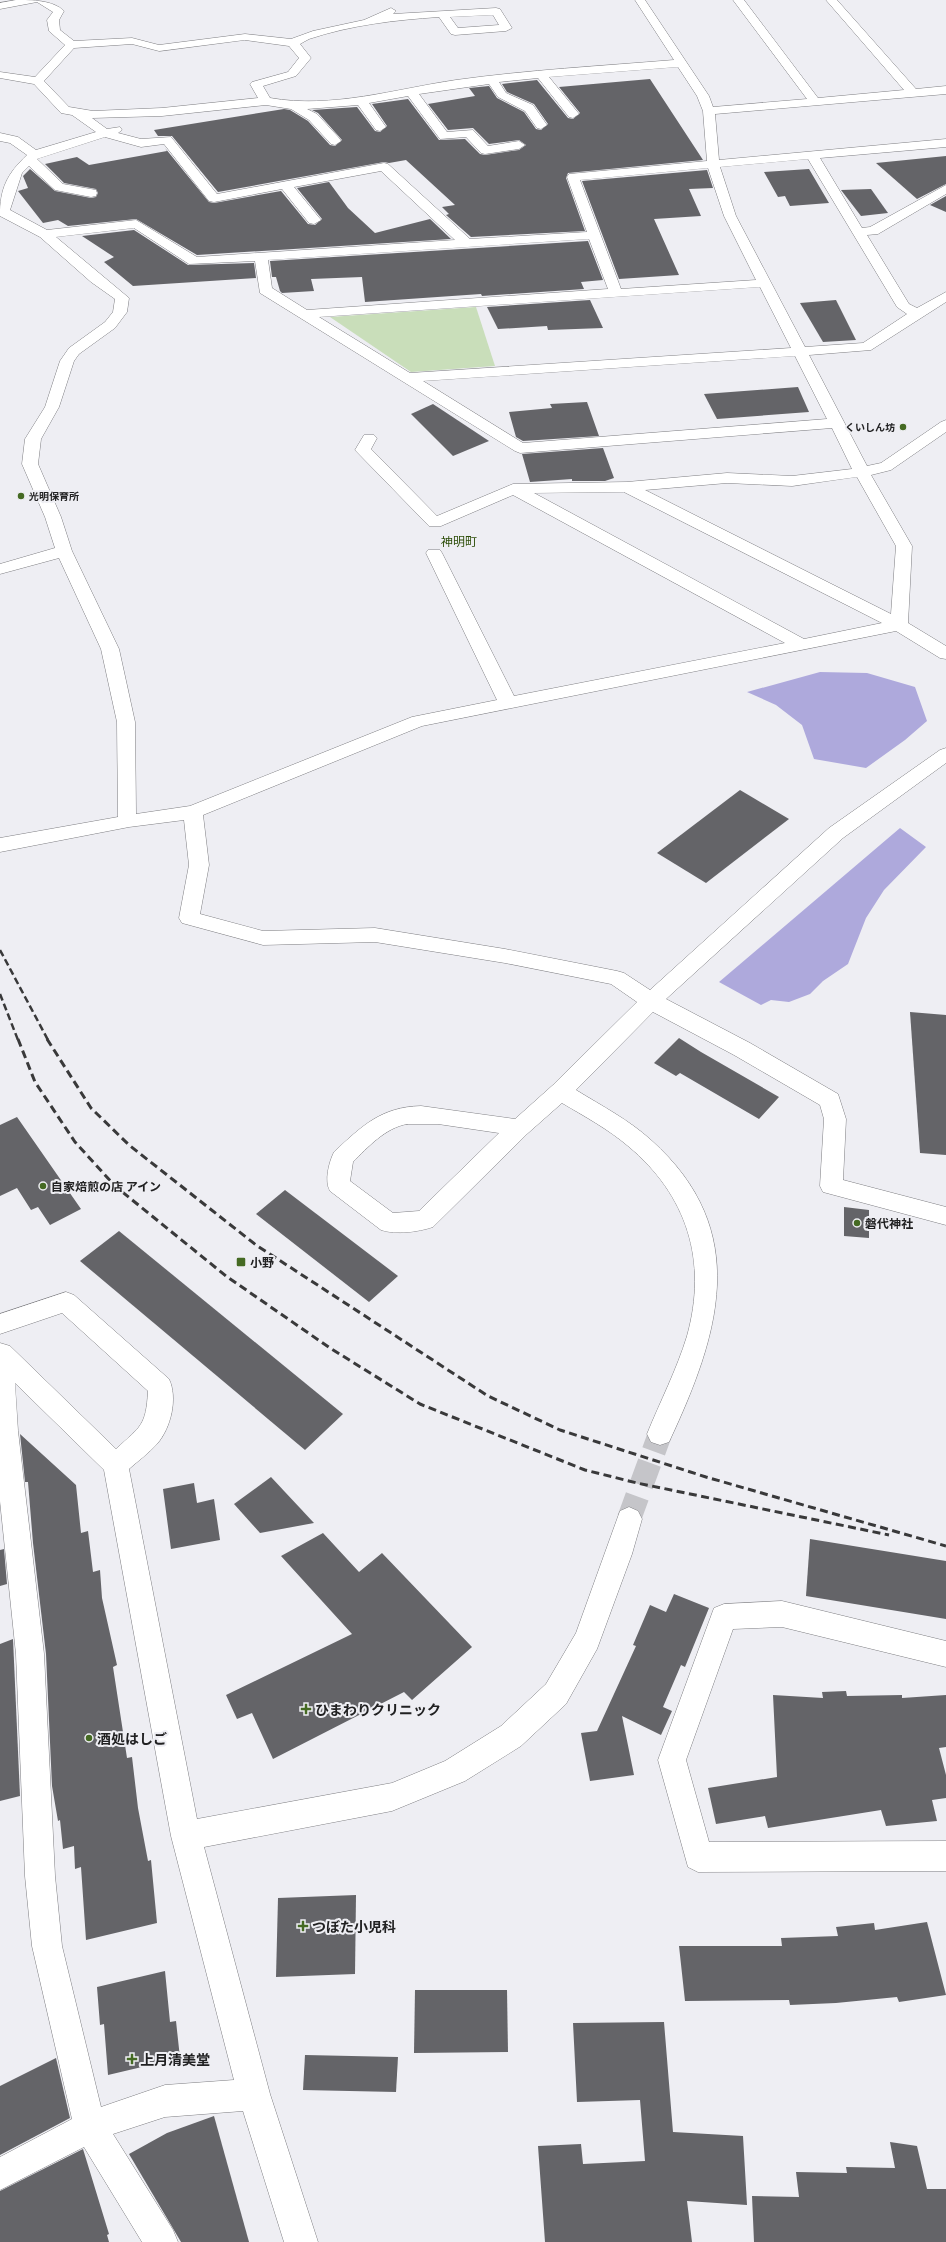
<svg xmlns="http://www.w3.org/2000/svg" width="946" height="2242" viewBox="0 0 946 2242" font-family="'Titillium Web','Noto Sans JP',sans-serif">
<rect width="100%" height="100%" fill="#eeeef3"/>
<polygon fill="#c9deba" points="476,307 495,366 411,372 330,317"/>
<g fill="#aea9dc">
<polygon points="820,672 867,673 915,687 927,721 905,740 866,768 814,759 802,725 776,705 747,692"/>
<polygon points="900,828 926,847 884,890 866,918 848,964 823,981 810,994 789,1002 771,1000 761,1005 719,982"/>
</g>
<g fill="#646468">
<polygon points="650,79 703,160 568,173 566,178 585,231 471,237 446,215 449,214 442,207 455,205 406,160 389,163 384,162 218,192 172,136 158,136 154,130 284,109 290,110 308,121 330,145 335,146 342,140 318,113 312,110 357,107 375,131 380,132 387,126 372,104 408,99 439,140 465,139 480,154 485,155 519,150 526,145 519,140 489,144 473,128 448,130 428,104 475,96 469,88 489,86 497,98 524,112 536,129 541,130 548,124 534,104 507,92 502,84 537,80 568,118 573,119 580,113 559,87"/>
<polygon points="165,148 209,202 214,203 281,191 308,224 315,225 322,219 297,188 329,182 348,208 375,233 430,219 451,239 197,255 136,219 68,226 58,220 43,223 18,191 28,188 23,176 30,169 55,191 91,198 96,197 98,193 96,189 64,183 45,164 77,157 89,165 167,151"/>
<polygon points="946,156 946,184 917,199 876,163"/>
<polygon points="809,169 829,203 790,206 785,196 778,197 764,172"/>
<polygon points="707,170 713,188 689,189 701,216 654,219 679,275 619,279 582,181"/>
<polygon points="871,189 888,213 861,216 841,190"/>
<polygon points="946,196 946,212 930,205"/>
<polygon points="134,230 188,265 254,263 256,278 133,286 104,262 114,257 82,236"/>
<polygon points="588,241 603,280 581,282 584,289 482,296 481,294 365,302 362,277 311,279 314,291 282,293 280,291 276,277 272,277 270,261"/>
<polygon points="590,300 603,328 548,330 547,326 498,329 487,307"/>
<polygon points="836,300 856,340 823,342 800,303"/>
<polygon points="798,387 809,412 717,419 704,394"/>
<polygon points="587,402 599,436 523,441 516,437 509,412 552,408 550,404"/>
<polygon points="433,404 489,441 453,456 411,414"/>
<polygon points="603,448 614,478 605,481 572,481 572,479 530,482 522,454"/>
<polygon points="740,790 789,819 706,883 657,853"/>
<polygon points="910,1012 946,1015 946,1155 920,1153"/>
<polygon points="679,1038 701,1052 779,1097 759,1119 680,1073 676,1076 654,1063"/>
<polygon points="17,1117 81,1209 50,1225 38,1207 31,1210 17,1188 0,1196 0,1125"/>
<polygon points="285,1190 398,1276 369,1302 256,1214"/>
<polygon points="844,1207 869,1210 869,1238 844,1236"/>
<polygon points="119,1231 343,1414 305,1450 80,1261"/>
<polygon points="20,1434 76,1485 81,1533 88,1531 93,1572 100,1570 102,1598 117,1665 113,1667 127,1758 132,1757 138,1808 148,1861 151,1860 157,1923 86,1940 81,1867 75,1869 74,1846 63,1849 60,1820 58,1821 52,1786 46,1654 33,1543 28,1482 25,1482"/>
<polygon points="271,1477 314,1523 260,1533 234,1504"/>
<polygon points="194,1483 197,1503 214,1499 220,1540 171,1549 163,1489"/>
<polygon points="323,1533 359,1572 382,1553 472,1647 412,1700 404,1692 273,1759 252,1713 237,1719 226,1695 352,1634 281,1556"/>
<polygon points="810,1539 946,1561 946,1619 806,1596"/>
<polygon points="4,1549 7,1584 0,1586 0,1550"/>
<polygon points="674,1594 709,1608 685,1667 681,1665 663,1707 672,1711 661,1735 622,1716 634,1775 590,1781 581,1733 597,1731 636,1646 633,1645 650,1605 666,1612"/>
<polygon points="13,1639 20,1796 0,1801 0,1644"/>
<polygon points="846,1691 847,1696 902,1695 902,1698 946,1695 946,1747 939,1748 946,1775 946,1798 932,1800 937,1821 886,1826 881,1810 768,1828 765,1816 716,1824 708,1788 777,1777 773,1695 823,1698 822,1692"/>
<polygon points="356,1895 355,1974 276,1977 278,1898"/>
<polygon points="927,1922 946,1995 899,2002 897,1997 836,2003 790,2005 789,2000 685,2001 679,1946 782,1946 781,1938 838,1936 836,1927 874,1923 875,1930"/>
<polygon points="165,1971 170,2022 176,2021 180,2058 108,2075 104,2024 100,2025 97,1987"/>
<polygon points="415,1990 507,1990 508,2052 414,2053"/>
<polygon points="664,2022 673,2132 743,2136 747,2205 687,2201 692,2242 545,2242 538,2146 581,2144 583,2164 645,2161 640,2100 577,2102 573,2023"/>
<polygon points="305,2055 398,2057 396,2092 303,2090"/>
<polygon points="56,2058 70,2118 0,2155 0,2086"/>
<polygon points="214,2116 249,2242 181,2242 129,2154 167,2133"/>
<polygon points="890,2142 917,2146 927,2189 946,2189 946,2242 754,2242 752,2196 799,2197 796,2172 847,2173 846,2167 895,2168"/>
<polygon points="83,2149 109,2234 107,2235 109,2242 0,2242 0,2191"/>
</g>
<g fill="none" stroke-linecap="round" stroke-linejoin="round">
<polyline stroke="#c5c5c9" stroke-width="24" stroke-dasharray="24 12" stroke-linecap="butt" points="629,1519 660,1434"/>
<defs>
<g id="minor">
<path d="M16,0c16,0 37,0 48,11l-5,9 1,10 14,11 58,-3 27,7 86,-11 46,5 22,-8 51,-11 27,-12 5,3 -3,3 103,-6 4,1 12,19 -6,3 -51,4 -4,-1 -12,-17c-44,3 -88,8 -130,22l-9,5 11,14 -15,18 -33,10 7,12c62,11 125,-9 186,-18 72,-10 145,-14 218,-20l-39,-60h10l64,96 4,11 94,-8 -74,-99h11l74,98 86,-8 -78,-90h11l79,89 30,-3v8l-231,20 4,46 227,-21v8l-126,11 42,70 8,-1 76,-42v9l-68,40 -11,1 42,69 8,4 29,-16v10l-75,48 -62,5 58,111 14,-3 60,-41 5,-2v12l-55,38 -20,5 41,71 -4,77 38,23v13l-6,-1 -44,-27 -474,95 -219,89 6,50 -9,49 63,17 112,-3 130,21 112,22 7,2 26,17 179,-162 111,-78 6,-2v15l-103,75 -177,161 84,44 88,51 8,25 -3,61 103,27v18l-123,-33 -3,-6 4,-67 -4,-14 -86,-50 -81,-43 -77,78c26,16 53,30 75,50 102,91 68,195 18,302l-9,3 -9,-3 -4,-8c13,-32 30,-65 40,-98 21,-75 0,-141 -59,-190 -20,-17 -44,-30 -66,-43l-35,31 -94,93c-15,5 -37,8 -52,3l-51,-39c-6,-10 -1,-29 4,-39 28,-26 47,-45 87,-46l94,13 38,-34 84,-83 -26,-18 -106,-21 -130,-21 -112,3 -81,-22 -3,-5 10,-53 -5,-45 -55,7 -129,25v-14l118,-21 -1,-95 -16,-73 -42,-91 -59,16v-10l55,-16 -10,-31 -23,-53 3,-25 20,-32 15,-46 9,-13 36,-26 8,-10 2,-13 -24,-17 -51,-45 -40,-21c0,-28 7,-42 27,-61l-17,-12 -10,-2v-8l18,4 18,13 60,-18 -24,-17 -11,-2 -27,-29 -34,-6v-6l35,5 30,-32 -16,-14 -2,-11 6,-8 -16,-10 -37,7v-6zM493,15l6,10 -41,3 -8,-11zM245,40l44,6 10,12 -11,14 -36,10 -2,2 8,14 -96,10 -69,3 -24,-4 -25,-26 30,-33 58,-4 27,7zM678,67l19,29 6,15 4,50 -138,13 -2,3 20,55 -117,7 -82,-75 -4,-1 -167,31 -46,-57 -30,2 -23,-6 4,-3 -2,-3 -13,2 -15,-11 70,-2 104,-11 25,4 18,11 22,24 4,1 6,-4 -2,-3 -22,-24 -10,-5 51,-4 18,25 4,1 6,-4 -17,-24 39,-7 32,43 26,-2 15,16 4,1 34,-5 6,-4 -6,-4 -31,5 -15,-16 -26,2 -28,-38 70,-10 9,13 27,14 12,17 4,1 6,-4 -14,-20 -27,-12 -7,-11 39,-4 31,39 4,1 6,-4 -30,-37zM105,137l36,10 23,-3 45,57 5,1 68,-13 27,34 5,1 7,-4 -27,-33 87,-16 74,69 -258,17 -61,-37 -89,10 -37,-20 12,-37 7,-7 26,24 36,7 5,-1 1,-3 -1,-3 -33,-6 -26,-25zM808,159l89,148 10,7 -44,29 -58,4 -69,-131 -16,-49zM708,168l16,48 32,64 -135,9 -41,-109zM134,228l55,36 66,-3 5,32 255,158 5,2 312,-25 20,41 -60,7 -65,-3 -100,9 -114,2 -76,32 -66,-67 6,-11 -3,-3h-10l-9,15 74,76h12l72,-31 272,148 -271,53 -72,-143 -2,-3h-12l-2,3 71,147 -85,17 -222,89 -54,8 -1,-92 -16,-73 -47,-98 -11,-34 -23,-53 3,-25 18,-32 15,-46 5,-7 36,-26 12,-16 2,-14 -73,-61zM589,239l19,50 -301,21 -35,-22 -4,-28zM760,287l31,61 -381,25 -91,-56zM795,356l32,63 -304,24 -100,-62zM857,477l39,69 -5,68 -246,-124 82,-7 65,3zM624,492l258,131 -78,16 -270,-146zM407,1124h31l61,9 -80,78 -26,2 -43,-32 3,-19c15,-15 32,-34 54,-38z"/>
<path d="M66,1292l8,3 95,84c9,19 2,49 -12,65 -8,9 -19,17 -28,25l68,350 195,-36 53,-22 56,-35 45,-42 30,-51 44,-122 9,-4 9,4 4,8 -10,35 -35,95 -31,55 -45,42 -56,35 -73,30 -188,36 66,247 48,148h-34l-41,-131 -78,6 -52,17 60,96 5,12h-36l-58,-95 -84,43v-33l72,-38 -40,-173 -7,-70 -9,-222 -16,-153v-158l10,3 106,103c25,-23 30,-23 32,-58l-86,-78 -62,21v-20zM15,1383l89,87 67,366 63,244 -69,5 -64,22 -39,-161 -7,-70 -11,-222 -26,-223z"/>
<polygon points="782,1601 946,1641 946,1667 782,1627 733,1629 686,1760 709,1842 946,1841 946,1871 698,1872 688,1867 658,1760 714,1608 724,1604"/>
</g>
</defs>
<use href="#minor" stroke="#7e7e82" stroke-width="1"/>
<use href="#minor" fill="#fff" fill-rule="evenodd"/>
<g stroke="#39393a" stroke-width="2.5" stroke-dasharray="7 3.5" stroke-linecap="butt">
<polyline points="0,950 48,1040"/>
<polyline points="0,994 18,1040"/>
</g>
<g stroke="#39393a" stroke-width="3" stroke-dasharray="8 4.5" stroke-linecap="butt">
<polyline points="18,1039 35,1082 75,1142 115,1186 226,1276 330,1348 420,1404 585,1470 637,1483 889,1535"/>
<polyline points="47,1039 91,1108 129,1145 256,1245 488,1396 560,1430 706,1477 946,1546"/>
</g>
</g>
<g fill="#456a23" stroke="#eeeef3" stroke-width="1.5">
<circle cx="903" cy="427" r="4"/>
<circle cx="21" cy="496" r="4"/>
<circle cx="43" cy="1186" r="4"/>
<circle cx="857" cy="1223" r="4"/>
<rect x="236" y="1257" width="10" height="10" rx="2"/>
<path d="M304 1703h4v4h4v4h-4v4h-4v-4h-4v-4h4z"/>
<circle cx="89" cy="1738" r="4"/>
<path d="M301 1920h4v4h4v4h-4v4h-4v-4h-4v-4h4z"/>
<path d="M130 2053h4v4h4v4h-4v4h-4v-4h-4v-4h4z"/>
</g>
<g text-anchor="middle" dominant-baseline="central" stroke-width="4" stroke-linejoin="round" paint-order="stroke">
<g font-size="10" font-weight="bold" fill="#212122" stroke="#eeeef3" text-anchor="end">
<text x="895" y="427">くいしん坊</text>
<text x="29" y="496" text-anchor="start">光明保育所</text>
</g>
<g font-size="12" fill="#2d4d08" stroke="#eeeef3">
<text x="459" y="541">神明町</text>
</g>
<g font-size="12" font-weight="bold" fill="#212122" stroke="#eeeef3" text-anchor="start">
<text x="51" y="1186">自家焙煎の店 アイン</text>
<text x="865" y="1223">磐代神社</text>
<text x="250" y="1262">小野</text>
</g>
<g font-size="14" font-weight="bold" fill="#212122" stroke="#eeeef3" text-anchor="start">
<text x="315" y="1709">ひまわりクリニック</text>
<text x="97" y="1738">酒処はしご</text>
<text x="312" y="1926">つぼた小児科</text>
<text x="140" y="2059">上月清美堂</text>
</g>
</g>
</svg>
